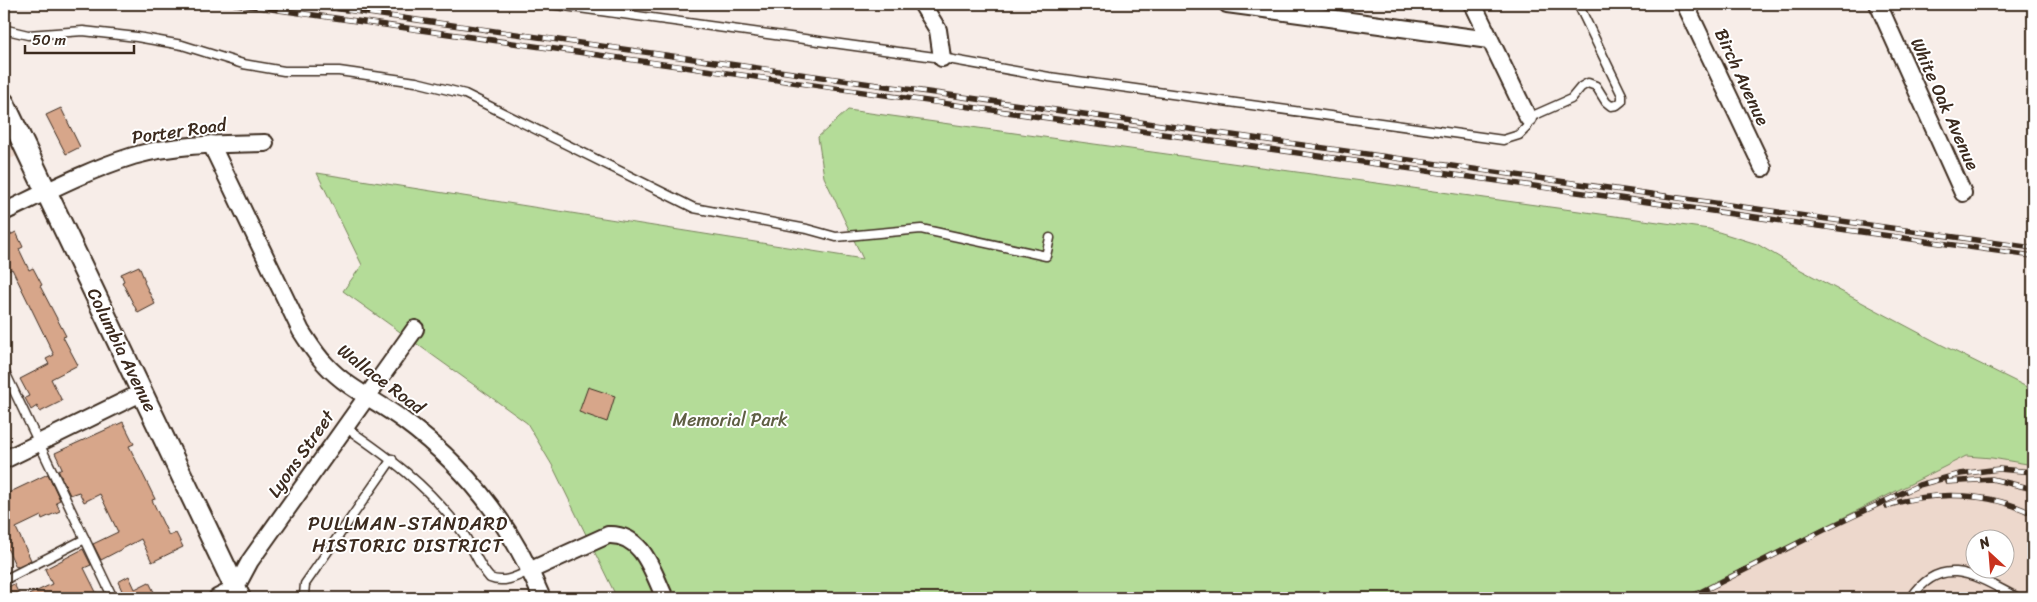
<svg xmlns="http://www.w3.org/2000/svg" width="2037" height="602" viewBox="0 0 2037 602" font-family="Sriracha,sans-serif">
<rect width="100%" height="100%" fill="#f7ede8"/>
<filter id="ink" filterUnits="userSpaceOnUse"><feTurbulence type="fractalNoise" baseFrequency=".02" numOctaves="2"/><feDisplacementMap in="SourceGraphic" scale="10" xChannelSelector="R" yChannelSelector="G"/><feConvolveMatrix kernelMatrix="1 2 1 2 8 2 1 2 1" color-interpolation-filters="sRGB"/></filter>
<g filter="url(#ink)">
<g fill="#edd8cc" fill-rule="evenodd">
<polygon points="4,112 23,153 4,162"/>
<path d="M1966,456l26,2 41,7v133h-350zM1974,540h30v30h-30z"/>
</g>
<polygon fill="#b4dc98" stroke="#78835b" points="848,110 1709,229 1757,244 1801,270 1942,345 2033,390 2033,465 1992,458 1966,456 1683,598 617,598 552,465 527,423 343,291 362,265 317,173 863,259 824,177 818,137"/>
<g fill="#d7a68a" stroke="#3b2a1e">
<polygon points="61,108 80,147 66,154 46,115"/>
<polygon points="16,232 23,247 19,249 29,270 33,268 42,285 40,286 66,336 63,337 78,365 51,379 62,401 40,412 37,406 31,410 25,398 29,396 20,379 49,364 46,359 54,355 12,269 4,273 4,238"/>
<polygon points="139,266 145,281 144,282 155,304 138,313 122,282 124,281 121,274"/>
<polygon points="588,387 615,396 607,422 579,412"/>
<polygon points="123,422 134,444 129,446 155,499 152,500 169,536 176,533 183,547 152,562 141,539 101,560 93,544 118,532 100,494 84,502 79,492 70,495 58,470 62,468 55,453"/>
<polygon points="48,474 60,500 56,502 60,511 42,519 41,516 16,528 31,560 16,567 4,541 4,495"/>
<polygon points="83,549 91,565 84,568 99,598 22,598 52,584 45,569"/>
<polygon points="129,576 135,589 149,582 157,598 119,598 124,595 118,582"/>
<polygon points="14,584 21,598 4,598 4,589"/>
</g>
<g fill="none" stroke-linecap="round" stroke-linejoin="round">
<defs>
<g id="service">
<polyline points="550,4 942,58 1049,77 1503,140 1519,135 1527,127 1528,118 1571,99 1581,87 1588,83 1596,86 1606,102 1611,106 1617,105 1622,101 1622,95 1578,4"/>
<polyline points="4,31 7,30 28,35 83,31 137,37 182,45 243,64 284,71 339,71 416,82 465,94 694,208 807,229 836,237 921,229 1046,256 1050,238"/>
<polyline points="4,370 113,598"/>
<path d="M345,427c45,31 81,57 115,102 12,15 17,35 30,49 14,6 28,-2 41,-8"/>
<polyline points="4,580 85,539"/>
<polyline points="306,598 304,595 305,584 392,459"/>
<path d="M1911,598c32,-47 68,-20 107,0"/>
</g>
<g id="minor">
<polyline points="922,4 938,30 942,58"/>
<polyline points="1227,4 1489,40"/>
<polyline points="1473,4 1528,118"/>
<polyline points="1685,4 1763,168"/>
<polyline points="1878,4 1963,193"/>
<path d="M211,144l90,187c8,12 15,24 25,34 22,24 52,36 77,55 64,47 109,105 139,178"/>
<path d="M4,212c42,-20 84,-42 129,-56 42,-12 88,-12 132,-13"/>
<polyline points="4,460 143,392"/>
<path d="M531,570l77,-35c35,-2 45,38 57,63"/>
<polyline points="217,598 235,589 250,561 415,329"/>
</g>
<polyline id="tertiary" points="4,103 240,598"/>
</defs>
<use href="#service" stroke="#3b2a1e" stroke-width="11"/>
<use href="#minor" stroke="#3b2a1e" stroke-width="20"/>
<use href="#tertiary" stroke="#3b2a1e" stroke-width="24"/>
<use href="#service" stroke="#fff" stroke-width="8"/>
<use href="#minor" stroke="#fff" stroke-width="16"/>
<use href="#tertiary" stroke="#fff" stroke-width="20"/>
<defs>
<g id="rail">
<polyline points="235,4 2033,256"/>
<polyline points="304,4 2033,248"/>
<polyline points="1947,482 1992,479 2033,489"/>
<path d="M1887,506c45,-16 103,-14 146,8"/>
<polyline points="1689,598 1826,529 1919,485 1960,474 1999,469 2033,472"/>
</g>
</defs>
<use href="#rail" stroke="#3b2a1e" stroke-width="5.5"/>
<use href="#rail" stroke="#fff" stroke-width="4" stroke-dasharray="11" stroke-linecap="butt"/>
</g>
</g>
<g text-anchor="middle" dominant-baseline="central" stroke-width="4" stroke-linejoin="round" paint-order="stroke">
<g font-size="18" fill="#3b2a1e" stroke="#fff">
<text transform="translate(1742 77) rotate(65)">Birch Avenue</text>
<text transform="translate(1945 104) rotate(66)">White Oak Avenue</text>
<text transform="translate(179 131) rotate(-8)">Porter Road</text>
<text transform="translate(122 350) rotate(64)">Columbia Avenue</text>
<text transform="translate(381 379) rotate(37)">Wallace Road</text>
<text transform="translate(301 454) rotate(-55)">Lyons Street</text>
</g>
<g font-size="18" fill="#5f5f43" stroke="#fff">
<text x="730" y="420">Memorial Park</text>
</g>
<g font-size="19" letter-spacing="1" fill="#3b2a1e" stroke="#fff">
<text x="408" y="523">PULLMAN-STANDARD<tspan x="408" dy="22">HISTORIC DISTRICT</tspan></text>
</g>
</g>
<rect width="2037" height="602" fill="none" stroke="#fff" stroke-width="20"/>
<rect x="10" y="10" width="2017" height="582" fill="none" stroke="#3b2a1e" stroke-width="2" filter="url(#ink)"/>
<g transform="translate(1990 554) rotate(334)"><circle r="24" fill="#ffffff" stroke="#b1aaa5"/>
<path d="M0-4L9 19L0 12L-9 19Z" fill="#c8321e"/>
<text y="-8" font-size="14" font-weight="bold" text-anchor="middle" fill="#3b2a1e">N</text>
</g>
<path d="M25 45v8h109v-8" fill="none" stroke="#3b2a1e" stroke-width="2.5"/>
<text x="32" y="45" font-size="15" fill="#3b2a1e" stroke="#ffffff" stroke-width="4" paint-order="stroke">50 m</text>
</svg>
